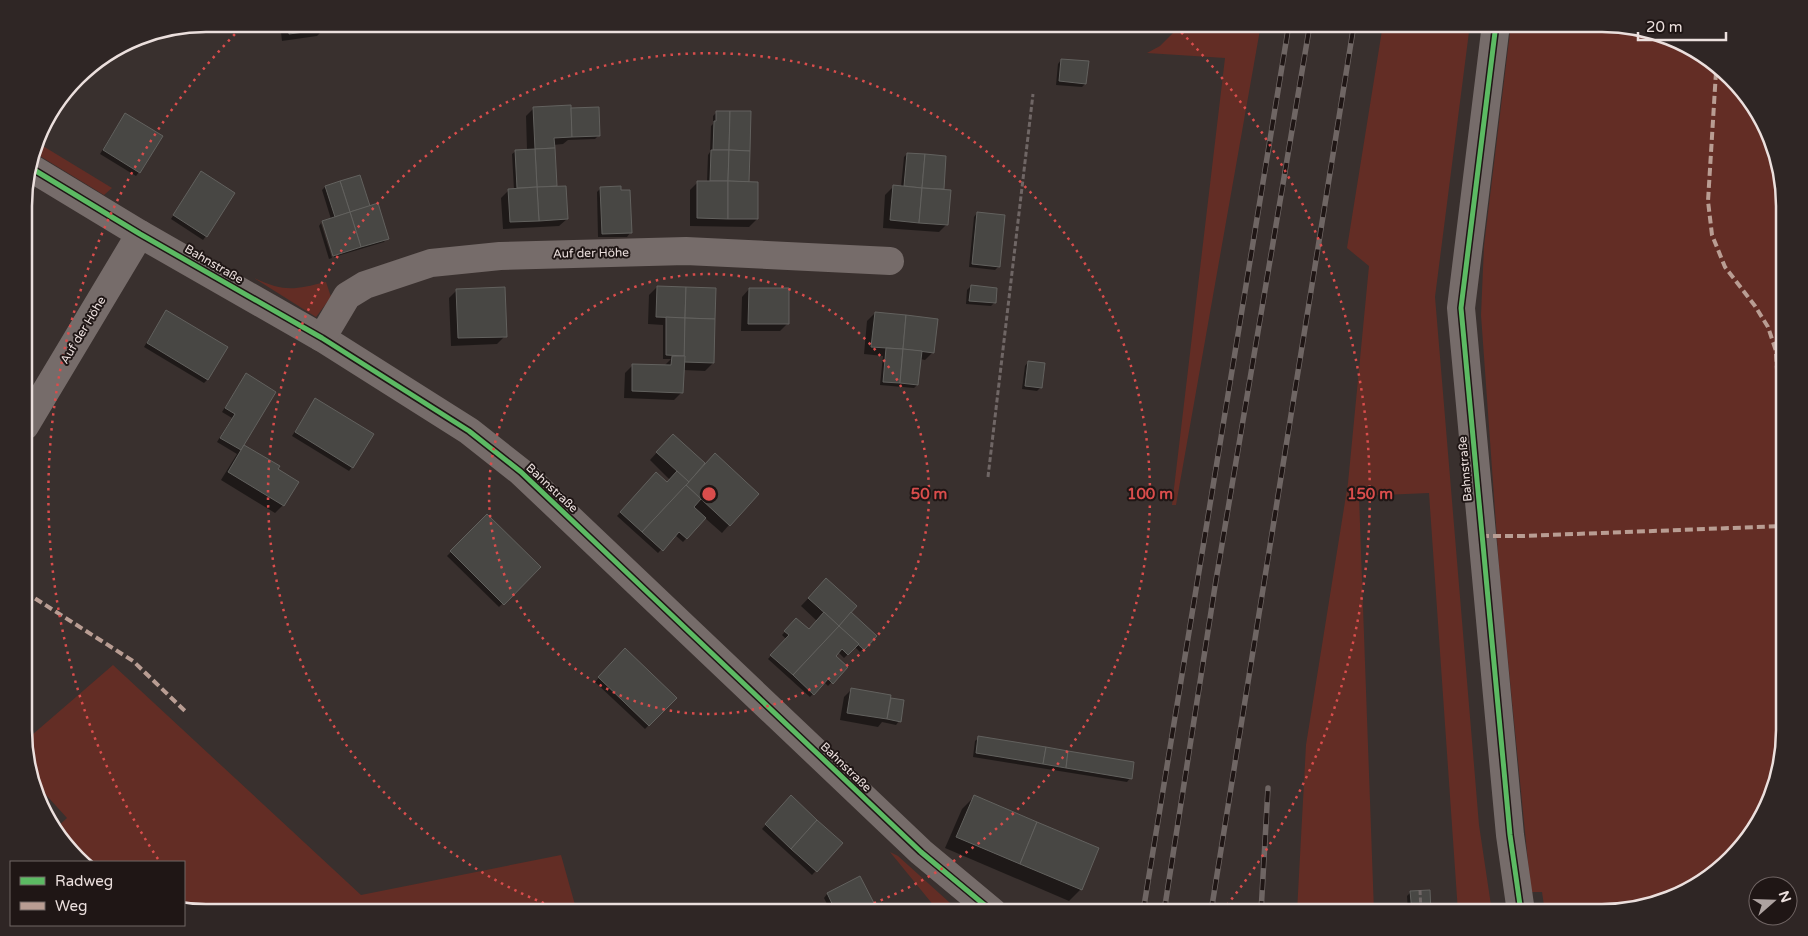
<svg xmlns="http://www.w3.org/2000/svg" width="1808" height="936" viewBox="0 0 1808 936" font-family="'Varela Round',sans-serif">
<rect width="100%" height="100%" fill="#39302e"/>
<g fill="#632d25">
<polygon points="1182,24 1261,24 1176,505 1172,505 1225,58 1147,53 1160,46"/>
<polygon points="1383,24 1470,24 1435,297 1479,825 1492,912 1458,912 1429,493 1359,496 1374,912 1297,912 1306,745 1348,483 1369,266 1347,248"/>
<polygon points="1511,24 1601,24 1682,43 1753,105 1783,183 1784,730 1765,810 1703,882 1613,912 1545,912 1542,892 1531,892 1500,580 1481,315 1484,246"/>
<polygon points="38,143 112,188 104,195 35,153"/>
<path d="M254,278c31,14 39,12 72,4l5,15 -15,20z"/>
<polygon points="113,665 361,895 561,855 577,912 207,912 184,907 184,862 90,862 55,831 54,830 67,818 38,786 25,753 25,741"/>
<polygon points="890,852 898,856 960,912 939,912"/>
</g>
<g fill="#0007">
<polygon points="280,24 325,24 325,28 317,36 282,41"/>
<polygon points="101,60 93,68 85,71 86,69"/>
<polygon points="1061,60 1085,84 1082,87 1056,85 1058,64"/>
<polygon points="534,108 570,110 599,135 595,139 568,140 563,144 553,145 555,188 567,219 559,226 503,229 501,198 509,190 514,190 512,154 516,151 527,150 526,116"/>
<polygon points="717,112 748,183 757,219 749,227 690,226 690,190 698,182 707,182 708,155 710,152 711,126 713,124 713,116"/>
<polygon points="122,118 139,172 136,176 100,154"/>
<polygon points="907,154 942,189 941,190 947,224 939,232 883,228 885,195 893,187 901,187 904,157"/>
<polygon points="201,172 206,236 203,240 171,219"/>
<polygon points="325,187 369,208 387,238 384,242 334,257 324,222 322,222 331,219 322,190"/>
<polygon points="601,188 630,233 627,237 598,237 597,192"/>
<polygon points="977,213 999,266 995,270 969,267 974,217"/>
<polygon points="321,223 332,258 329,259 319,226"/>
<polygon points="971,286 994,303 991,306 966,304 967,290"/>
<polygon points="657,287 713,363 705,371 683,370 682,392 674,400 624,398 625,373 633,365 665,365 671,359 663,359 663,325 648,324 649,295"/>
<polygon points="749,289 788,323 780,331 741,331 742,297"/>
<polygon points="457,290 505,336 497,344 451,346 449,298"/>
<polygon points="875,313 933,352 925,360 920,359 917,385 914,388 880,385 883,356 864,354 867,321"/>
<polygon points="163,316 207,380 204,383 144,347"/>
<polygon points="1028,362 1041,387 1037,391 1022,389 1025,366"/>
<polygon points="246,375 240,449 244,446 276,470 297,482 283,505 275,513 221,480 237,454 217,442 232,418 222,412"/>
<polygon points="315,400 352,467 349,471 292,436"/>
<polygon points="673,435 705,465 729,525 722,533 705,518 683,542 675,535 658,553 617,516 656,474 667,484 670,480 650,460"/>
<polygon points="487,515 539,567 499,607 447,556"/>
<polygon points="818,588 849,612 875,636 860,652 855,647 844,658 838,652 834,656 846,667 828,686 824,682 810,697 768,659 786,639 782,635 796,620 808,631 817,621 801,606"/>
<polygon points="625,650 675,698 645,729 595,682"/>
<polygon points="852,689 889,702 891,699 899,721 896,725 882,722 878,727 840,720 844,697"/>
<polygon points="979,738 1130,778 1127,782 973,757 975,741"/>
<polygon points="791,797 841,843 812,875 762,829"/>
<polygon points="974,797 1081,889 1069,901 945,848 962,809"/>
<polygon points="859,878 878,912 831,912 824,898 827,894"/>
<polygon points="1411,892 1430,912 1408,912 1407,896"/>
</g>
<g fill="#484744" stroke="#62615e">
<polygon points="288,24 326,24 327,29 289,34"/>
<polygon points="1061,59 1089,61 1086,84 1059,81"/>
<polygon points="571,105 572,137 554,138 555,148 535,149 533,107"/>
<polygon points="599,107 600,136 572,137 571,108"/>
<polygon points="716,111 730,111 729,150 713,150 714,121 716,121"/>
<polygon points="730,111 751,111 750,151 729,150"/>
<polygon points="125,113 163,136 140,173 103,150"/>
<polygon points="555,148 557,186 537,187 535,149"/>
<polygon points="535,149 537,187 517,188 515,150"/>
<polygon points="711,150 729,150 728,181 710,181"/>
<polygon points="729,150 750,151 749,182 728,181"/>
<polygon points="907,153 925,154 922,188 904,186"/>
<polygon points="925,154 946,156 944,189 922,188"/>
<polygon points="201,171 235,193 207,237 173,215"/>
<polygon points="360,175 370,206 350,212 340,181"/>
<polygon points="340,181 350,212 335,217 325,186"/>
<polygon points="697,181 728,181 728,219 697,218"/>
<polygon points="728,181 758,182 758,219 728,219"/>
<polygon points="893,185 922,188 919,223 890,220"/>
<polygon points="566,186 568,219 539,221 537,187"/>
<polygon points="621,186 621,190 630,190 632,233 602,234 600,187"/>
<polygon points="537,187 539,221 510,222 508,189"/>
<polygon points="922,188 951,190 948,225 919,223"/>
<polygon points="378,203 389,239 361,247 350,212"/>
<polygon points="350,212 361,247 333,256 322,221"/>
<polygon points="977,212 1005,215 1000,267 972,264"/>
<polygon points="971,285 997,288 996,303 969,301"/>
<polygon points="657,286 686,287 685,318 656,317"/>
<polygon points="505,287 507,337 458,338 456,289"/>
<polygon points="686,287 716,288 715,319 685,318"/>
<polygon points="749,288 789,288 789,324 748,324"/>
<polygon points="166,310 228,347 208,380 147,343"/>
<polygon points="875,312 906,315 903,349 871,347"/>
<polygon points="906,315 938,319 934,353 903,349"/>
<polygon points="666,317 685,318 685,356 666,355"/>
<polygon points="685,318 715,319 714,363 684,362"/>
<polygon points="886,348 903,349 900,383 883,382"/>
<polygon points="903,349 922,351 918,385 900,383"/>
<polygon points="672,356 685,356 683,393 632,391 632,364 671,365"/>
<polygon points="1028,361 1045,363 1042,388 1025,386"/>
<polygon points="246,373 276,392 241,450 220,438 235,414 225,408"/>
<polygon points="315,398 374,434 353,468 295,432"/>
<polygon points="673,434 705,463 689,482 656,452"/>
<polygon points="244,445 280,466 278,469 299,482 284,506 228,472"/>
<polygon points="715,453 759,494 730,526 686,485"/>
<polygon points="677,471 689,482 642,532 620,512 656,472 667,482"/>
<polygon points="686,485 701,499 694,507 706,518 687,539 679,532 663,551 642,532"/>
<polygon points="487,514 541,567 504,605 450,551"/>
<polygon points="826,578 857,606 839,626 808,598"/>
<polygon points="824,612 839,626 793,675 770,655 789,635 784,631 796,618 809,629"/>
<polygon points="851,612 877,636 864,650 839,626"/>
<polygon points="839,626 859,644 848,655 842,649 836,656 848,667 833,684 828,679 814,695 793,675"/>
<polygon points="625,648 677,698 649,726 598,677"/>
<polygon points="851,688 891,695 887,719 847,713"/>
<polygon points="891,698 904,700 901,722 887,719"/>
<polygon points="978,736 1046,747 1043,764 976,753"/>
<polygon points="1046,747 1068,751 1066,768 1043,764"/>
<polygon points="1068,751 1134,762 1132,779 1066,768"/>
<polygon points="791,795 817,820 791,849 765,824"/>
<polygon points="974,795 1037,822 1020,864 956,837"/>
<polygon points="817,820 843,843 817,872 791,849"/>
<polygon points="1037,822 1099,848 1082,890 1020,864"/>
<polygon points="860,876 875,905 862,912 836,912 827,893"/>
<polygon points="1430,890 1431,912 1412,912 1410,891"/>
<polygon points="875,905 879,912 862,912"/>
</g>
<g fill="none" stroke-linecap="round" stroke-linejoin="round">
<g stroke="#6f6665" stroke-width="3" stroke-dasharray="5 2.5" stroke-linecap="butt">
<polyline points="988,477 1033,94"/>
<polyline points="1420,890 1421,912"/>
</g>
<g stroke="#766c6a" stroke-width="28">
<polyline points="1496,24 1461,308 1510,835 1521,912"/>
<polyline points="31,168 140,234 322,338 469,431 521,472 921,852 993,912"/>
<polyline points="322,338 347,296 365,285 431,263 500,256 686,251 890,261"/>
<polyline points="25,426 140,234"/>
</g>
<defs>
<g id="rail">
<polyline points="1143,912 1289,24"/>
<polyline points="1164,912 1216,580 1310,24"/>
<polyline points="1211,912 1354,24"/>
<polyline points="1261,912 1268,788"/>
</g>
</defs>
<use href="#rail" stroke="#6f6664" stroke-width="5.5"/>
<use href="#rail" stroke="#1f1615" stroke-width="4" stroke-dasharray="11" stroke-linecap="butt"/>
<g stroke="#b99d93" stroke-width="4" stroke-dasharray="8 4" stroke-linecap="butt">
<polyline points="1716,72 1708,201 1712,235 1725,267 1755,306 1768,327 1776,351 1784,500"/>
<polyline points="1481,536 1522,536 1784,526"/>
<polyline points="25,592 133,661 186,712"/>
</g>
<defs>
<g id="cycleway">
<polyline points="1496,24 1461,308 1510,835 1521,912"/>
<polyline points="31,168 140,234 322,338 469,431 521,472 921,852 993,912"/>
</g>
</defs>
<use href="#cycleway" stroke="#1f1615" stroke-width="8"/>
<use href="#cycleway" stroke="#5cba63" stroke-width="5"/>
</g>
<g fill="none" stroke="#da4d4c" stroke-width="2.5" stroke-dasharray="2.5 5">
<circle cx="709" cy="494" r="220"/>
<path d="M565 911A441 441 0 1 1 853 911"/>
<path d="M158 859A661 661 0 0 1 242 27M1176 27A661 661 0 0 1 1223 910"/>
</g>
<g text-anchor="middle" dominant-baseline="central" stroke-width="4" stroke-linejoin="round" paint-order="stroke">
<g font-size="12" fill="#ebdfdd" stroke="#1f1615">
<text transform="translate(591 253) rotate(-1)">Auf der Höhe</text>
<text transform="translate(214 264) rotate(30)">Bahnstraße</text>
<text transform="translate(83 330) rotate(-59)">Auf der Höhe</text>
<text transform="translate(1465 469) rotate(-95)">Bahnstraße</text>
<text transform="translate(552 488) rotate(43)">Bahnstraße</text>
<text transform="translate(846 767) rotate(44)">Bahnstraße</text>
</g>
</g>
<path d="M0 0H1808V936H0ZM206 32H1602A174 174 0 0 1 1776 206V730A174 174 0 0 1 1602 904H206A174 174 0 0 1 32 730V206A174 174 0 0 1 206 32Z" fill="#2f2625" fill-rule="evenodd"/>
<path fill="none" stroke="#ebdfdd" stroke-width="2.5" d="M206 32H1602A174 174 0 0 1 1776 206V730A174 174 0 0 1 1602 904H206A174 174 0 0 1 32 730V206A174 174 0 0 1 206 32Z"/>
<circle cx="709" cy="494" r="8" fill="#da4d4c" stroke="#1f1615" stroke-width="2.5"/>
<g font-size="15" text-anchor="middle" font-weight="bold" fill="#da4d4c" stroke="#1f1615" stroke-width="4" stroke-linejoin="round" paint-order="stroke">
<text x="929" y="499">50 m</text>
<text x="1150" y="499">100 m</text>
<text x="1370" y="499">150 m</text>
</g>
<rect x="10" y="861" width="175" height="65" fill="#1f1615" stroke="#716665"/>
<rect x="20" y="877" width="25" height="8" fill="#5cba63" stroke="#716665"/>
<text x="55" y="886" font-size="15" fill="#ebdfdd">Radweg</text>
<rect x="20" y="902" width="25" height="8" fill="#b99d93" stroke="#716665"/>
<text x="55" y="911" font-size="15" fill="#ebdfdd">Weg</text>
<g transform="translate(1773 901) rotate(70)"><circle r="24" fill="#1f1615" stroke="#716665"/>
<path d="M0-4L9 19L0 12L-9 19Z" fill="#ada2a0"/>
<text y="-8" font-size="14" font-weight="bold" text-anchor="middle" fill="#ebdfdd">N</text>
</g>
<path d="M1638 32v8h88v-8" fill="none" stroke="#ebdfdd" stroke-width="2.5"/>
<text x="1646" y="32" font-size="15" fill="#ebdfdd" stroke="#1f1615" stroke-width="4" paint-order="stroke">20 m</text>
</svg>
